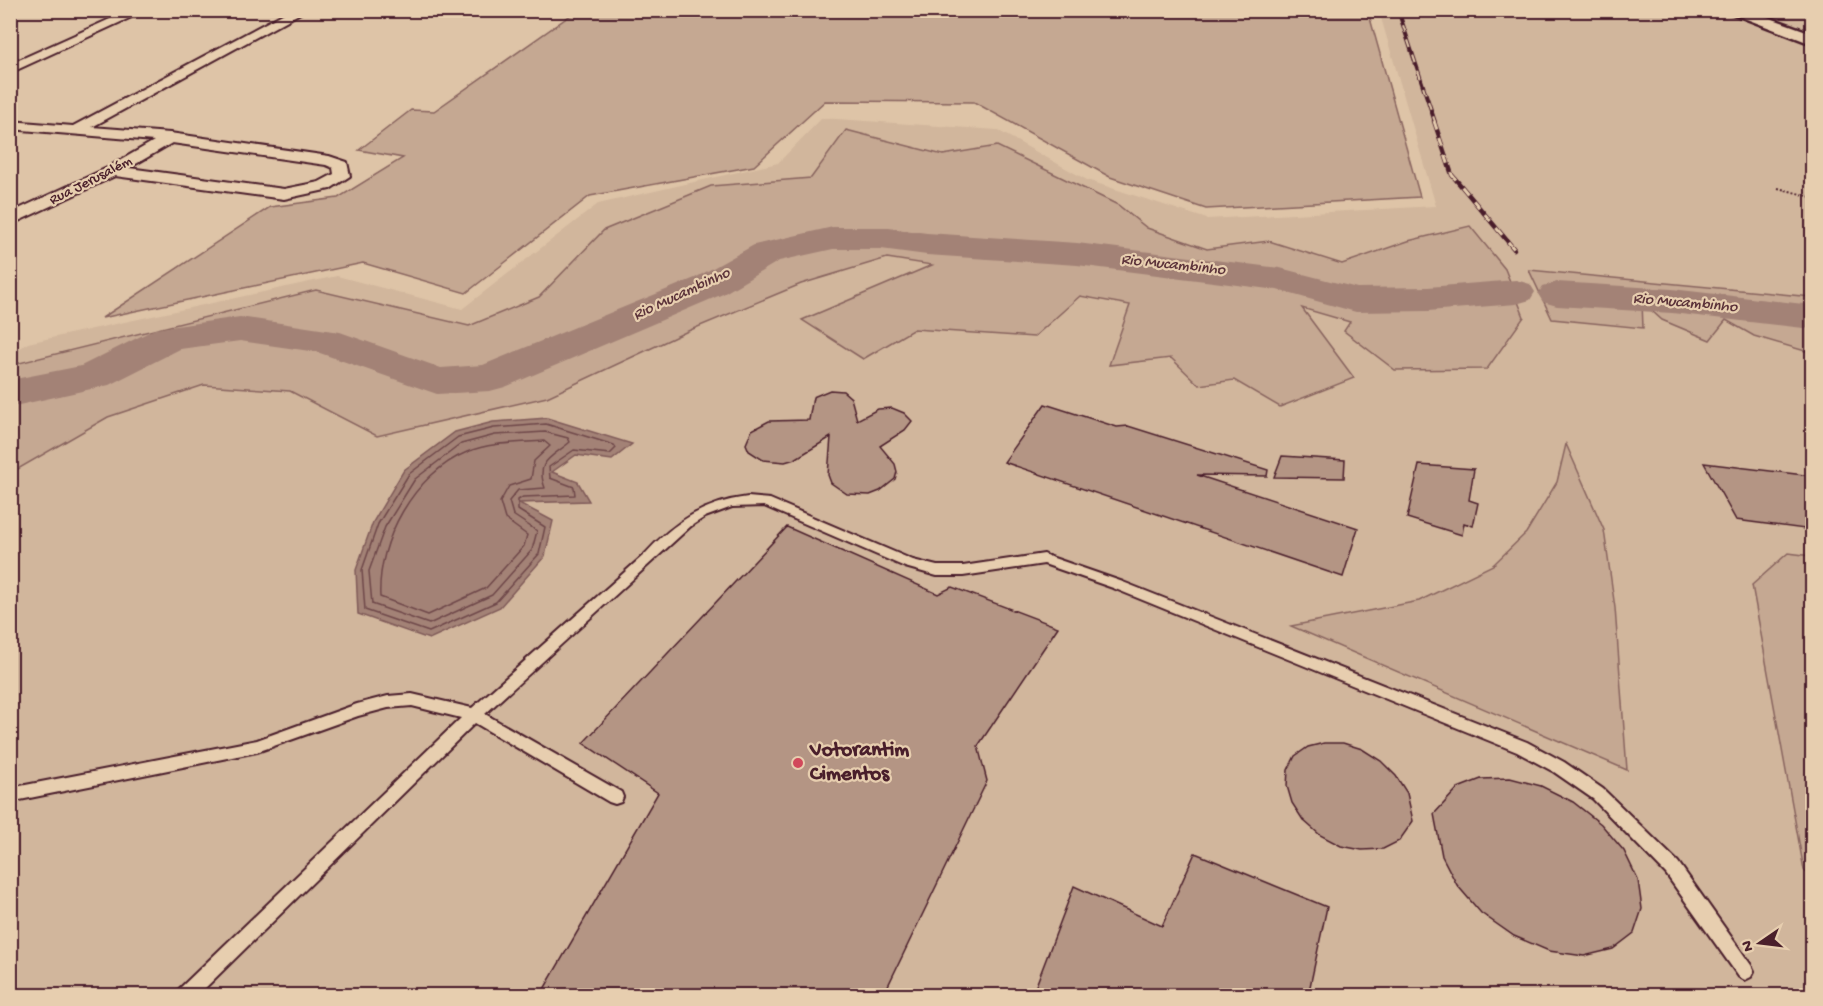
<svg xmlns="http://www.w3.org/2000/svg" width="1823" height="1006" viewBox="0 0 1823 1006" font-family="'Gochi Hand',sans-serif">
<rect width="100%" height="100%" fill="#dec4a7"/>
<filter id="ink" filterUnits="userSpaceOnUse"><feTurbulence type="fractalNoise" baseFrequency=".0167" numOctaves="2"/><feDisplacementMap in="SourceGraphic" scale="12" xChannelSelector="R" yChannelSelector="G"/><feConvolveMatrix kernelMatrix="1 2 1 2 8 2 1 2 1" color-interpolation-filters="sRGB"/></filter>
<g filter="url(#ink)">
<polygon fill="#d1b69c" points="1379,11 1812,11 1812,995 11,995 10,355 28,343 337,276 462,309 598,204 778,163 822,118 997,130 1087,180 1207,219 1436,206"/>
<g fill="#c5a892" stroke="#88645e" stroke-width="1.5">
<polygon points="578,10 1368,11 1420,197 1206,209 1110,177 974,102 825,101 754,166 590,196 466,293 363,263 102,318 270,207 338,198 403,158 359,150 411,110 434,111"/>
<polygon points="846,130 943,155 997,146 1118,205 1147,228 1207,249 1269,241 1342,264 1408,241 1470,226 1505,269 1524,317 1487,369 1395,370 1344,331 1350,322 1302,308 1354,378 1280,407 1234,380 1199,385 1171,358 1109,365 1130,305 1080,296 1034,337 914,329 863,359 802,320 932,265 887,258 801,284 688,331 547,397 377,436 290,391 204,385 108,417 11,473 11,365 316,290 469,326 539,297 604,230 711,186 811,178"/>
<polygon points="1529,270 1812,297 1812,353 1754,336 1726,320 1710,340 1662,320 1642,302 1643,328 1552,319"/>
<polygon points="1566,444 1604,530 1615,608 1627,770 1291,626 1419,601 1493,565 1526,533 1557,482"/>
<polygon points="1788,553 1812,556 1812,879 1804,870 1752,585"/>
</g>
<polygon fill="#a38276" stroke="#7f5a58" stroke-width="1.5" points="547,418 632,444 612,460 576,455 552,472 578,482 589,501 519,503 553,521 545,556 500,607 429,639 358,614 356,570 373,522 404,470 455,432 493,422"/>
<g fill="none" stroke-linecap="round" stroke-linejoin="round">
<g stroke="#6e4749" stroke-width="1.5">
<polygon points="546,424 614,445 616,448 610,454 574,450 549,467 550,478 574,487 575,495 523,497 518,500 518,510 545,527 539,554 496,602 429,632 365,610 362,570 378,524 409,474 458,437 494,428"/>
<path d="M545,432l23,6 2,4c-19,16 -35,19 -25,46l-27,2 -9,11 4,14 24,16 -5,19 -40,45 -63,29 -57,-20 -3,-33 16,-44 30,-48 46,-35 34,-9z"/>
<path d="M544,441l6,5 -16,15 -3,18 -22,7 -9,16 5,17 22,16 -3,11 -38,42 -58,27 -48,-18c-3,-56 34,-123 87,-145 24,-10 52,-9 77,-11z"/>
</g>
<g fill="#a38276" fill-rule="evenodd">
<polygon points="833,227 881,227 927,233 1077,243 1280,268 1357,288 1428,287 1516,280 1530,284 1535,292 1530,300 1516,304 1428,311 1356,312 1277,290 1077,265 927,255 881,249 833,249 779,261 723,294 505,387 490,391 437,394 317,352 240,341 180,349 109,385 10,407 10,380 81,366 155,329 240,317 340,332 441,368 483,365 695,278 754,245"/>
<polygon points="1557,282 1672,289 1812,305 1812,329 1672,313 1557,306 1543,302 1538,294 1543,286"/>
</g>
</g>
<g fill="#b49584" stroke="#4a1f2b" stroke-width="1.5">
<polygon points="830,390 843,391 851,398 857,420 878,409 892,408 904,413 912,421 905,430 880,446 895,464 897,472 895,479 880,491 870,495 847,494 831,483 828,475 831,437 795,459 785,462 763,460 749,451 746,444 752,430 769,421 809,420 813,397"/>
<polygon points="1045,404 1117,427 1128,426 1268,470 1267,476 1197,475 1358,528 1343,577 1004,462"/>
<polygon points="1282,456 1345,460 1344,478 1274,477"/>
<polygon points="1704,463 1812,476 1812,530 1736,520"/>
<polygon points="1419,465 1474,469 1469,500 1478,503 1473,526 1464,523 1462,535 1407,518"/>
<polygon points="787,527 938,594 952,587 1058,627 978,746 987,781 883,996 540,996 658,793 583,743"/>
<polygon points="1324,743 1343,743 1362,749 1381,761 1396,776 1407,793 1413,821 1399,841 1383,849 1362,850 1341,846 1320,835 1303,820 1292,803 1287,786 1288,770 1295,756 1308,747"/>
<polygon points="1510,778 1541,786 1573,802 1601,824 1624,851 1638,880 1642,909 1634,933 1613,949 1584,956 1549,951 1514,936 1481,913 1457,885 1442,856 1434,814 1458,788 1481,779"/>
<polygon points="1195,853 1327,907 1308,996 1032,996 1074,886 1162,926"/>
</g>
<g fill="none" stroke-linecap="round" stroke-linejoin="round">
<defs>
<path id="service" d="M748,497l22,2 143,61 24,6h26l81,-12 4,2 75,26 404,160 37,20 39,27 75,73 73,103 3,6 -3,6 -6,3 -6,-3 -73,-103 -73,-75 -39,-27 -37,-20 -404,-164 -69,-24 -81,12h-26l-32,-9 -141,-61 -32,1 -27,10 -14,9 -206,188 136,78 2,5 -2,5 -6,2 -6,-2 -134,-79 -278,273h-22l3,-6 283,-272 -49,-12 -24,2 -30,8 -101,36 -247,50v-14l247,-48 100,-36 31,-8 24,-2 60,14 173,-154c29,-32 60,-52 103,-57z"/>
<g id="minor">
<polygon points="130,10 147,10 10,73 10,64"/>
<path d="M290,10h16l-214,117 78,6 159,23 18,6 3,14 -20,13 -46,10 -169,-23 -105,49v-12l97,-45 47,-27 -144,-12v-8l63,5zM172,143l154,22 7,3 1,6 -15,8 -35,7 -155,-21z"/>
</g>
<polygon id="primary" points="1723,10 1748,10 1812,33 1812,44"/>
</defs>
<use href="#service" stroke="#4a1f2b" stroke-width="4"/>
<use href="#minor" stroke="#4a1f2b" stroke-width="4"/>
<use href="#primary" stroke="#4a1f2b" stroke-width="5"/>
<polyline stroke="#4a1f2b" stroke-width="2" stroke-dasharray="2 2" stroke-linecap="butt" points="1778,188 1812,197"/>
<use href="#service" fill="#e7ceaf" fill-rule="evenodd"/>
<use href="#minor" fill="#e7ceaf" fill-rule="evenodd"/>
<use href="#primary" fill="#e7ceaf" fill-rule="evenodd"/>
<defs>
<polyline id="rail-far1" points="1398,10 1435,122"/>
<polyline id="rail" points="1434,121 1452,175 1514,249"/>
</defs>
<use href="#rail-far1" stroke="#4a1f2b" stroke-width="4"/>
<use href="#rail" stroke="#4a1f2b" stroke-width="4.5"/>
<use href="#rail-far1" stroke="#e7ceaf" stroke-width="2" stroke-dasharray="8" stroke-linecap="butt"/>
<use href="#rail" stroke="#e7ceaf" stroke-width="3" stroke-dasharray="9" stroke-linecap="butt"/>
</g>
</g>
<circle fill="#d1495b" stroke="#e7ceaf" stroke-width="2" cx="798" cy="763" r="6"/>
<g text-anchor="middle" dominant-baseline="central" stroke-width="4.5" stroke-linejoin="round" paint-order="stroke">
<g font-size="15" fill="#4a1f2b" stroke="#e7ceaf">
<text transform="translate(91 181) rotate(-27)">Rua Jerusalém</text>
</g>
<g font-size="16" font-style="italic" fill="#5c333a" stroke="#e7ceaf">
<text transform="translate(1173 266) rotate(6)">Rio Mucambinho</text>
<text transform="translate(682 295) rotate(-25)">Rio Mucambinho</text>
<text transform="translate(1685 304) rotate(5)">Rio Mucambinho</text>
</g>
<g font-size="21" font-weight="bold" fill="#4a1f2b" stroke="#e7ceaf" text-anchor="start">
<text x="810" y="751">Votorantim<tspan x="810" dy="24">Cimentos</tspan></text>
</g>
</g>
<rect width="1823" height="1006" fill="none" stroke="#e7ceaf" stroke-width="36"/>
<rect x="18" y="18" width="1787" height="970" fill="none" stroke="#4a1f2b" stroke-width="2" filter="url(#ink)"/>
<g transform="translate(1760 943) rotate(256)" stroke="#e7ceaf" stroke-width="4.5" paint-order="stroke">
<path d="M0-4.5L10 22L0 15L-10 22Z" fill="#4a1f2b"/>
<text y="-9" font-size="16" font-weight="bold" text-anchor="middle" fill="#4a1f2b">N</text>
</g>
</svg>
